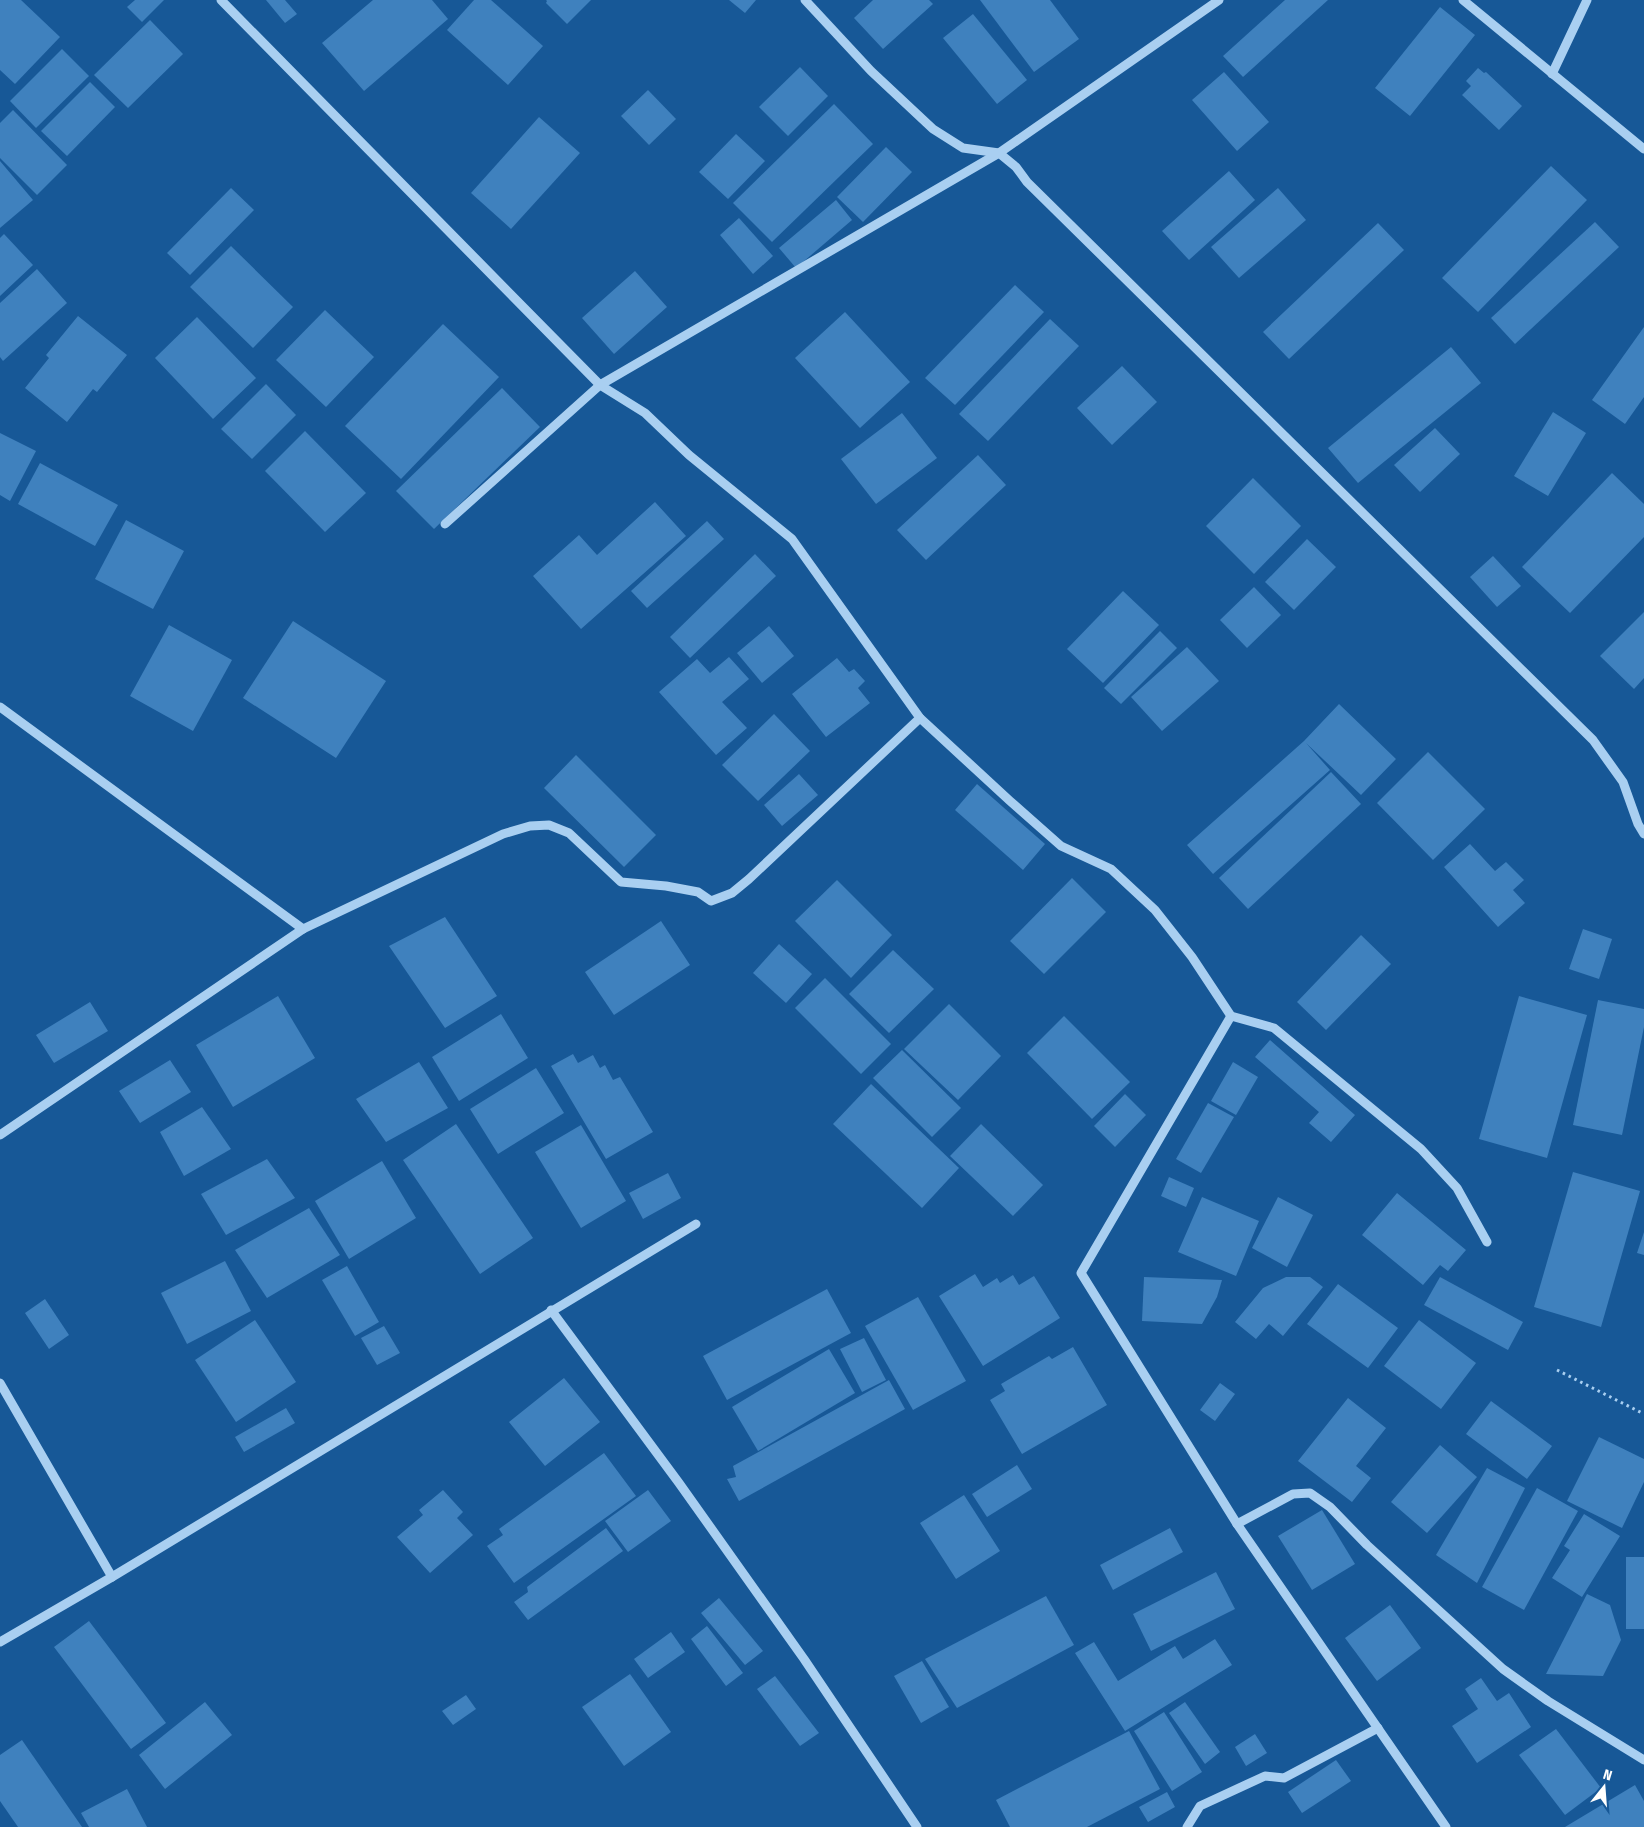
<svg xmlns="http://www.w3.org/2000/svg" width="1644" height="1827" viewBox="0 0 1644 1827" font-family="'Fira Sans Condensed',sans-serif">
<rect width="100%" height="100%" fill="#175897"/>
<g fill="#3f81be">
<polygon points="0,0 21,0 60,37 15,84 0,70"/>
<polygon points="135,0 164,0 142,22 127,7"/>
<polygon points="266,0 285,0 297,14 285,23"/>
<polygon points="373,0 432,0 448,19 364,91 322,43"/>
<polygon points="474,0 491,0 543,46 508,85 447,30"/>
<polygon points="546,0 591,0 567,24 546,3 547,1"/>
<polygon points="729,0 756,0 745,13"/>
<polygon points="873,0 929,0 933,4 883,49 854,18"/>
<polygon points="980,0 1050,0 1079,39 1034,72"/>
<polygon points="1285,0 1328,0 1243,77 1223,56"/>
<polygon points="1440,7 1475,35 1410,116 1375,88"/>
<polygon points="973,14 1027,80 997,104 943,38"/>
<polygon points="150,20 183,54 128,108 94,75"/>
<polygon points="62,49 89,76 36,128 10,101"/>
<polygon points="800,67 828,96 788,136 759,107"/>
<polygon points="1478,68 1484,73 1486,72 1522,106 1499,130 1462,95 1471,86 1466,81"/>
<polygon points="1224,72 1269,122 1237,151 1192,100"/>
<polygon points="90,82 115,107 67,156 41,131"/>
<polygon points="648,90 676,119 649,145 621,116"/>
<polygon points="834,104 873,144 772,242 733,203"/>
<polygon points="13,110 67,165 37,195 0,158 0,123"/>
<polygon points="539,117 580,153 511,229 471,193"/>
<polygon points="736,134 765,161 728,199 699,172"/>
<polygon points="886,147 912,172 863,222 837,197"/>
<polygon points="0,161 33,200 0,228"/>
<polygon points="1551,166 1587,200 1478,312 1442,278"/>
<polygon points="1229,171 1255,200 1189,260 1162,231"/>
<polygon points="231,188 254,210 190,275 167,253"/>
<polygon points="1278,188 1306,220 1239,278 1211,247"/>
<polygon points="836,200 852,220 796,268 779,248"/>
<polygon points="739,218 773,256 753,274 720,235"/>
<polygon points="1595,222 1619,247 1515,344 1491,318"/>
<polygon points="1378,223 1404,250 1289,359 1263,332"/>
<polygon points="4,234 33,265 0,296 0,238"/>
<polygon points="231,246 293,307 253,348 190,287"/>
<polygon points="37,269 67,303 3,361 0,357 0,303"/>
<polygon points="635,271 667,307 614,354 582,318"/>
<polygon points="1015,285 1044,312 955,405 925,378"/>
<polygon points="325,310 374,357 326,407 276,360"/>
<polygon points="845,312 910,382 860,428 795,358"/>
<polygon points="78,316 127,355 97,392 93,389 67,422 25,388 49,358 46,355"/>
<polygon points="197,317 256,378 213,419 155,358"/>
<polygon points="1050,319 1079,346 988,441 959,414"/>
<polygon points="443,324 499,377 401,479 345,426"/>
<polygon points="1644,327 1644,397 1625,424 1592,400"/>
<polygon points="1451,347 1481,383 1358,483 1328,448"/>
<polygon points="1122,366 1157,402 1112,445 1077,408"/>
<polygon points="266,384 296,415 252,459 221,429"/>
<polygon points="502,388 540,427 434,529 396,491"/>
<polygon points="1553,412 1586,433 1548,496 1514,476"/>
<polygon points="902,413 937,458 876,504 841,459"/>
<polygon points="1435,428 1460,454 1420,492 1394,465"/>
<polygon points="305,431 366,493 325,532 265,471"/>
<polygon points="0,433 36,451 10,501 0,495"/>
<polygon points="978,455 1006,485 926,560 897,530"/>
<polygon points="40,463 118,505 95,546 18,504"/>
<polygon points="1612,473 1644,504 1644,537 1570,613 1522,567"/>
<polygon points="1253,478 1301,526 1254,574 1206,526"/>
<polygon points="655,502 686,536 581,629 533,576 579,535 597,555"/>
<polygon points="126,520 184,551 153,609 95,579"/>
<polygon points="707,521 724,539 647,608 631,591"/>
<polygon points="1307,539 1336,567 1294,610 1265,582"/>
<polygon points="755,554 776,576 690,658 670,637"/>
<polygon points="1493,556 1521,586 1497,607 1470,577"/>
<polygon points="1254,587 1281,615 1247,648 1220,620"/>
<polygon points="1123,591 1159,625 1103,683 1067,649"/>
<polygon points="1644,612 1644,678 1634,689 1600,656"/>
<polygon points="293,621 386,681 336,758 243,698"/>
<polygon points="169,625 232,660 193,731 130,696"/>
<polygon points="769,626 794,656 762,683 737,653"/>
<polygon points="1160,631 1177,648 1121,704 1104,688"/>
<polygon points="1187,647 1219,681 1162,731 1131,697"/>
<polygon points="729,657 749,679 722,702 747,728 716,755 659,692 697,659 710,673"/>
<polygon points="837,658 849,672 854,669 865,681 858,688 870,703 826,737 792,694"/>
<polygon points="1339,704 1396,759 1361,795 1306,743 1330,770 1213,874 1187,845 1304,741"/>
<polygon points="774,714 810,751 758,801 722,765"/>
<polygon points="1428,752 1485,809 1433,860 1377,803"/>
<polygon points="576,755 656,835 624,867 544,788"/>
<polygon points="1331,772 1361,804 1248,909 1219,878"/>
<polygon points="799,774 818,795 782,826 764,805"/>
<polygon points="977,784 1045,844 1023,870 955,810"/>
<polygon points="1470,844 1495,871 1506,862 1524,880 1513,890 1525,903 1498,927 1444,867"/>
<polygon points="1072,878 1106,912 1044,974 1010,941"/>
<polygon points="837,880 892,935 851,978 795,921"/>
<polygon points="445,917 497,996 445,1028 389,946"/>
<polygon points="661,921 690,965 614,1015 585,972"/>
<polygon points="1583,929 1612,939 1599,979 1569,969"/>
<polygon points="1361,935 1391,964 1326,1030 1297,1002"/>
<polygon points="779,944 812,974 786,1003 753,973"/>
<polygon points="893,950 934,989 889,1033 849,994"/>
<polygon points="825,978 891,1044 861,1074 795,1008"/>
<polygon points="278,996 315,1058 233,1107 196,1045"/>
<polygon points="1519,996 1587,1015 1547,1158 1479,1139"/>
<polygon points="1598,1000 1644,1009 1644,1027 1622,1135 1573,1125"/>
<polygon points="90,1002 108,1031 54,1063 36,1035"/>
<polygon points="949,1004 1001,1056 958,1100 904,1049"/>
<polygon points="501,1014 528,1058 459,1101 432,1057"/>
<polygon points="1064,1016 1130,1082 1092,1119 1027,1053"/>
<polygon points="1270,1040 1355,1115 1331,1142 1309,1123 1319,1112 1255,1057"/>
<polygon points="902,1050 961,1108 932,1137 873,1078"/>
<polygon points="573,1054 578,1063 593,1055 600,1068 605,1065 613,1080 620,1077 653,1132 606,1159 551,1066"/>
<polygon points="170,1060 191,1092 140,1123 119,1091"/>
<polygon points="419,1062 448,1108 386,1142 356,1099"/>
<polygon points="1233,1062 1258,1077 1236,1115 1211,1101"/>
<polygon points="536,1068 564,1113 498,1154 470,1109"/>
<polygon points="871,1084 959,1168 922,1208 833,1124"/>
<polygon points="1125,1094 1146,1115 1115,1147 1094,1126"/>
<polygon points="1208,1103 1234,1117 1201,1173 1176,1159"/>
<polygon points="202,1107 231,1149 184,1176 160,1132"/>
<polygon points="456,1124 533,1238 480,1274 403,1160"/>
<polygon points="981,1124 1043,1185 1013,1216 950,1156"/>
<polygon points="581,1125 626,1201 581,1228 535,1152"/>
<polygon points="267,1159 295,1198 226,1235 201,1194"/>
<polygon points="382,1161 416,1218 349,1259 315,1201"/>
<polygon points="1573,1172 1640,1191 1601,1327 1534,1307"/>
<polygon points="668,1173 681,1198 643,1219 629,1193"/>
<polygon points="1169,1177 1194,1188 1186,1207 1161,1196"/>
<polygon points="1397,1193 1466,1250 1448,1271 1440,1265 1423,1285 1362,1235"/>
<polygon points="1202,1197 1259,1221 1236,1276 1178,1252"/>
<polygon points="1278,1197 1313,1215 1287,1267 1252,1248"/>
<polygon points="309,1208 340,1255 267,1298 235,1250"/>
<polygon points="1644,1232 1644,1255 1637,1253"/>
<polygon points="225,1261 251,1311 187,1344 161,1293"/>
<polygon points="347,1266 379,1322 355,1336 322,1280"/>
<polygon points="975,1274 983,1287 997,1278 1000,1283 1013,1275 1019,1285 1034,1276 1060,1318 983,1366 939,1296"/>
<polygon points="1144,1277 1222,1280 1217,1297 1202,1324 1142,1321"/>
<polygon points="1286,1277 1310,1277 1323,1287 1283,1336 1269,1324 1256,1339 1235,1322 1263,1288"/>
<polygon points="1440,1277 1523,1322 1508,1350 1424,1305"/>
<polygon points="1338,1284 1398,1328 1368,1368 1307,1324"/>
<polygon points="827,1289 851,1333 727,1400 703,1356"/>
<polygon points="918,1297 966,1381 913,1410 865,1326"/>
<polygon points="45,1299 69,1335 49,1349 25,1313"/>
<polygon points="255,1320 296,1382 236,1422 195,1360"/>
<polygon points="1419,1320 1476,1363 1441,1409 1384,1366"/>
<polygon points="384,1326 400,1353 377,1365 361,1338"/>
<polygon points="864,1338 886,1380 862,1392 840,1349"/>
<polygon points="1073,1347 1107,1405 1022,1454 990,1400 1005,1391 1001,1384 1049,1356 1052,1359"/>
<polygon points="829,1349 855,1393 758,1451 732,1407"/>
<polygon points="564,1378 600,1422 545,1466 509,1422"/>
<polygon points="889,1380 905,1409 739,1501 727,1479 736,1477 733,1466"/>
<polygon points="1220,1383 1235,1394 1215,1421 1200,1410"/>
<polygon points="1348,1398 1386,1428 1356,1466 1371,1478 1352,1502 1298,1461"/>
<polygon points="1491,1401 1552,1446 1527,1479 1466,1434"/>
<polygon points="286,1408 295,1423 244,1452 235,1437"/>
<polygon points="1599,1437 1644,1459 1644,1482 1622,1528 1567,1501"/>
<polygon points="1440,1445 1477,1477 1427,1533 1391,1502"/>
<polygon points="604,1453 636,1496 514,1583 487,1546 503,1535 499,1529"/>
<polygon points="1017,1465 1032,1489 987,1517 972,1494"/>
<polygon points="1487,1468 1525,1488 1477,1583 1436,1555"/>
<polygon points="1537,1488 1578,1511 1524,1610 1482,1587"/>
<polygon points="443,1490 463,1512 457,1518 473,1535 430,1573 397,1537 423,1515 419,1510"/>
<polygon points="648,1490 671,1521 628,1552 605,1521"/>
<polygon points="964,1495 1000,1551 956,1579 920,1523"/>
<polygon points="1322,1510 1355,1564 1312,1590 1278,1536"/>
<polygon points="1584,1514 1620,1536 1582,1597 1552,1578 1570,1550 1564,1546"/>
<polygon points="606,1528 623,1551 528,1620 514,1602 528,1592 527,1587"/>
<polygon points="1170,1528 1183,1552 1113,1590 1100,1565"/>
<rect x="1626" y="1557" width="18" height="72"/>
<polygon points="1216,1572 1235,1609 1151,1651 1133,1614"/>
<polygon points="1587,1594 1610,1605 1621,1640 1603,1676 1546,1674"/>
<polygon points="1046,1596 1074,1645 957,1708 925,1659"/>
<polygon points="719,1598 763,1651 745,1665 701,1613"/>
<polygon points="1390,1605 1421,1648 1377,1681 1345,1638"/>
<polygon points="89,1621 166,1723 131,1749 54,1647"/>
<polygon points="707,1626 743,1673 726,1686 691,1639"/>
<polygon points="671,1632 685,1652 648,1678 634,1659"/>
<polygon points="1215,1639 1232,1665 1125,1731 1075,1653 1094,1642 1118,1681 1175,1646 1183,1659"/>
<polygon points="922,1661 949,1707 921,1723 894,1676"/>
<polygon points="630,1674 671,1732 624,1766 582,1707"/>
<polygon points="775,1676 819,1733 800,1746 757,1689"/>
<polygon points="1481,1678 1497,1701 1509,1693 1531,1727 1477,1763 1452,1726 1478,1709 1465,1689"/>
<polygon points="466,1695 476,1709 453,1725 442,1711"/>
<polygon points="205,1702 232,1735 165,1789 139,1755"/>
<polygon points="1185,1702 1220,1752 1205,1764 1169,1713"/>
<polygon points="1164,1712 1202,1772 1172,1791 1134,1731"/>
<polygon points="1556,1729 1601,1788 1565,1815 1519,1755"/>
<polygon points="1129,1731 1160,1789 1087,1827 1010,1827 996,1800"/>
<polygon points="1255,1734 1267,1753 1246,1766 1235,1747"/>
<polygon points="22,1740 82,1827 18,1827 0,1801 0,1755"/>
<polygon points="1336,1760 1351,1781 1302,1813 1288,1792"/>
<polygon points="1635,1785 1644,1801 1644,1827 1565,1827"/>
<polygon points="127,1789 147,1827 89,1827 81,1813"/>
<polygon points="1167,1792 1175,1807 1148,1822 1139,1807"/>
</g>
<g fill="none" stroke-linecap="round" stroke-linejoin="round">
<polyline stroke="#a9cff1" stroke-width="3" stroke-dasharray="2.5 4" stroke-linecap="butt" points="1557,1370 1644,1414"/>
<g stroke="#a9cff1" stroke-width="9">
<polyline points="221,0 600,385 645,413 689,455 792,539 920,718 1010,801 1061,846 1111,869 1155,910 1192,957 1231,1016 1274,1028 1421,1149 1457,1188 1487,1242"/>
<polyline points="805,0 871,71 933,129 963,148 999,153 1016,167 1027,182 1593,740 1623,782 1638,824 1644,834"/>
<polyline points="1463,0 1644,149"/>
<polyline points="1552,74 1587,0"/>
<polyline points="445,524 600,385 999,153 1219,0"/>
<polyline points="0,707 303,929"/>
<polyline points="1231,1016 1081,1273 1237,1524 1446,1827"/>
<polyline points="0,1135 303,929 503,834 530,826 549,825 569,833 621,882 666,886 698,892 711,901 732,893 749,879 920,718"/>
<polyline points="551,1310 679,1483 804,1659 917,1827"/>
<polyline points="0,1383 112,1577"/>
<polyline points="1237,1524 1293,1494 1310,1493 1330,1507 1367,1545 1503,1669 1548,1701 1644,1760"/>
<polyline points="0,1642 112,1577 696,1224"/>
<polyline points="1187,1827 1200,1806 1265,1776 1284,1778 1378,1728"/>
</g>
</g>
<g transform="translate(1604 1787) rotate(17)" stroke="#175897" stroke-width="4" paint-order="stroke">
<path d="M0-4L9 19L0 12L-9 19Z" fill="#ffffff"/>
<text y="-8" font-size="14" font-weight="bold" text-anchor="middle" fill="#ffffff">N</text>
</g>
</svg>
